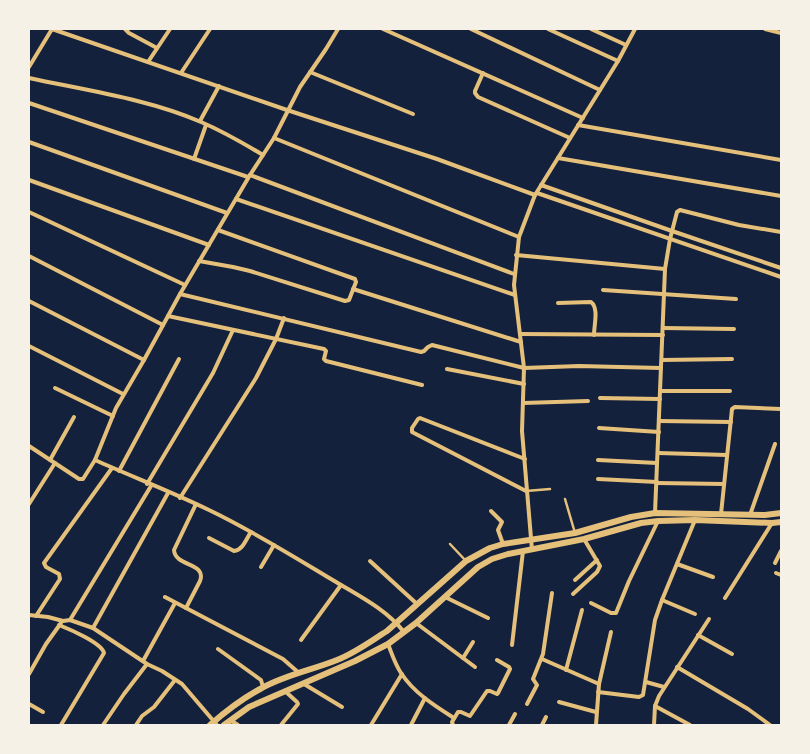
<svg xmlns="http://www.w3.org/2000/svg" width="810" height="754" viewBox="0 0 810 754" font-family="'Asap Condensed',sans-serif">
<rect width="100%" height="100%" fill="#14213d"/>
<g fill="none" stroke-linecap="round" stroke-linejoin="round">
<g stroke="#e5c07b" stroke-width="2.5">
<polyline points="526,491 550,489"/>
<polyline points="565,499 575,533"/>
<polyline points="450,544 466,561"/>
</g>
<g stroke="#e5c07b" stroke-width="4">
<polyline points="52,29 287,110 437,159 535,195"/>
<polyline points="125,29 129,33 157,48"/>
<polyline points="383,29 583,118"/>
<polyline points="471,29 600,90"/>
<polyline points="548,29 618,61"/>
<polyline points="591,29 626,45"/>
<polyline points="765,29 781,33"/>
<polyline points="148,62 170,29"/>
<polyline points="29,67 52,29"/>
<polyline points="310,72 413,114"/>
<polyline points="181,73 210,29"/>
<polyline points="483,73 475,91 475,93 478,97 570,138"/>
<path d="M29,78c55,12 120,21 172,44 21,9 42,21 62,33"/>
<polyline points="29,103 248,177"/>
<polyline points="200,121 219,86"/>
<polyline points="578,125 781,160"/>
<polyline points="274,138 519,237"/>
<polyline points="29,142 227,213"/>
<polyline points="558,158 781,196"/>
<polyline points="194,159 206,125"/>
<polyline points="250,175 514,274"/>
<polyline points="29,180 209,245"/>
<polyline points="541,185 672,231 781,268"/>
<polyline points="537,193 781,277"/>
<polyline points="236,199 515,295"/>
<polyline points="29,212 185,285"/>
<polyline points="516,255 665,269"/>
<polyline points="29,256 163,325"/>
<polyline points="199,261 233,267 250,271 345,301 349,300 356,282 355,279 218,230"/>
<polyline points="353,289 521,342"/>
<polyline points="603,290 736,299"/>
<polyline points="180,294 421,352 424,351 428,347 432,345 524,368 579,366 661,368"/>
<polyline points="29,301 144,360"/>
<path d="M558,303l33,-1c8,6 3,23 3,33"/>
<polyline points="168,316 324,349 326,351 324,359 326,361 422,385"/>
<polyline points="663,328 734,329"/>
<polyline points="520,334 663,335"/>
<polyline points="29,346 123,394"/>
<polyline points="662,360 732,359"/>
<polyline points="447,369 524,384"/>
<polyline points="55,388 113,416"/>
<polyline points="660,391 730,391"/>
<polyline points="600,398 660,399"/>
<polyline points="523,403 588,401"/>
<polyline points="659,421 731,422"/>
<polyline points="599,428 659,432"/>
<polyline points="29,446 79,479 83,479 95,460 116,408 144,360 180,294 250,175 274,138 300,87 326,49 338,29"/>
<polyline points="658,453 727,455"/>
<polyline points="525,459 420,418 418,419 412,428 412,432 526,491"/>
<polyline points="50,460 74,417"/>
<path d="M95,460c38,17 77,32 114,50 42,20 82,45 122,69 26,16 54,29 73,53"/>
<polyline points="598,460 657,463"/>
<polyline points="119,471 179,359"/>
<polyline points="598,479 657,482"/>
<polyline points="657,483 724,484"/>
<polyline points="147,484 213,373 233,330"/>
<polyline points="180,498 256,378 276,339 284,318"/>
<polyline points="29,504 55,463"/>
<polyline points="491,511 502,522 498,530 503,544"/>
<polyline points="655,513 665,269 670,239 677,212 680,210 739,225 781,232"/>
<polyline points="721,514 732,409 735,407 781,409"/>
<polyline points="750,515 775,444"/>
<path d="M209,538l25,13c9,-1 12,-12 17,-19"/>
<polyline points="532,550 522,431 524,368 514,285 519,237 535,195 618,61 635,29"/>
<polyline points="370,561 417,604"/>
<polyline points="775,563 781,551"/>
<polyline points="677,564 713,577"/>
<polyline points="261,567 274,545"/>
<polyline points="776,573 781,575"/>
<polyline points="575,580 597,560"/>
<polyline points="573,594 597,572 600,566 584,539"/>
<polyline points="165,597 283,659 299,673"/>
<polyline points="445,597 488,618"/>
<polyline points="725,598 772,523"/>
<polyline points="662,600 695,614"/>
<polyline points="591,603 611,613 616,613 629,581 658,521"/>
<path d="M186,608l14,-27c7,-19 -25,-14 -26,-31l22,-46"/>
<polyline points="29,615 48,617 63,621 70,620 93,628 147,664 162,671 182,684 217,725"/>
<polyline points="36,616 60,579 59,574 46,567 44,563 112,468"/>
<polyline points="70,620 151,486"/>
<polyline points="416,623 475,667"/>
<path d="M59,625c10,4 43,18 45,28l-43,72"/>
<polyline points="93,628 168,493"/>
<polyline points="698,635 732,654"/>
<polyline points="301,640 341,585"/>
<path d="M388,644c4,10 7,20 13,29 13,20 34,33 53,45"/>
<polyline points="512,645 523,551"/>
<polyline points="218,649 261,680 263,687"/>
<polyline points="463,658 473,642"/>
<polyline points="542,659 599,684"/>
<polyline points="143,661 175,603"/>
<polyline points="677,667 748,709 770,725"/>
<polyline points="566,670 582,610"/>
<polyline points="29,674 46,644 61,623"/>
<polyline points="646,682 664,687"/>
<polyline points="304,684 342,707"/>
<polyline points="598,692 639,697 643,695 655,620 662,600 695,520"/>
<polyline points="559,702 596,712"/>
<polyline points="29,704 43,712"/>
<polyline points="527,704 537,685 533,679 543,654 552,593"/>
<polyline points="655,706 690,725"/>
<polyline points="230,720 238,725"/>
<polyline points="103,725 124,694 147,664"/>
<polyline points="136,725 142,716 154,707 175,680"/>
<polyline points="281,725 298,704 297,702 286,692"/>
<polyline points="371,725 402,674"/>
<polyline points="411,725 425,698"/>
<polyline points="453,725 452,722 458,712 461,712 470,716 487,691 490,691 497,694 498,693 510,669 509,667 497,660"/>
<polyline points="509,725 515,714"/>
<polyline points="542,725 546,717"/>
<polyline points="596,725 599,684 611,632"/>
<polyline points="654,725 655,706 659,696 709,619"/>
</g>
<g stroke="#e5c07b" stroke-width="6">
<path d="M210,725c16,-14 33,-27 52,-37 23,-13 50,-18 75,-28 18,-7 34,-19 50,-29l79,-70 24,-13 13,-4 72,-11 56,-16 24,-4 110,2 16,-2"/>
<polyline points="224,725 249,707 355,661 388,644 416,623 478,567 492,559 508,554 584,539 641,523 658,521 695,520 772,523 781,522"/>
</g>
</g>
<rect width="810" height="754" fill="none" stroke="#f6f1e7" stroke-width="60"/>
</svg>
